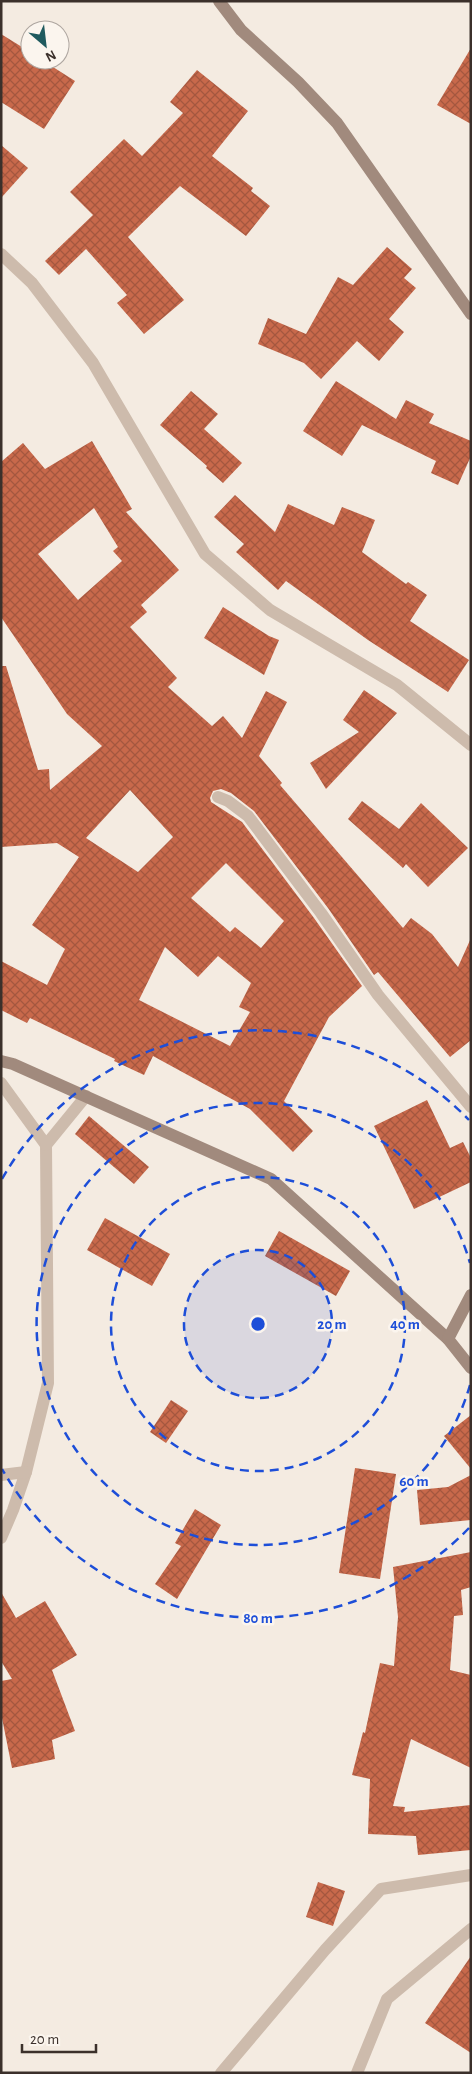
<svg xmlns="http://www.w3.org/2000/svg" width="472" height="2074" viewBox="0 0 472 2074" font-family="'Alegreya Sans',sans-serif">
<defs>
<pattern id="building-cross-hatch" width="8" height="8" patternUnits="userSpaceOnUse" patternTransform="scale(1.25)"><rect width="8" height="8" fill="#c8694b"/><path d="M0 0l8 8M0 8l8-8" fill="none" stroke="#a4573f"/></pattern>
</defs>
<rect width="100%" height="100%" fill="#f4ebe1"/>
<g fill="url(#building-cross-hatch)" fill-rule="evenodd">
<polygon points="1,34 30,52 30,60 42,60 75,81 44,129 1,102"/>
<polygon points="471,48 471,124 437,105"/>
<polygon points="197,70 248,111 212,156 253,188 251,191 270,206 246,236 180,186 128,237 184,300 144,334 117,303 127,295 86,249 59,275 45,261 93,215 70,192 124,139 142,156 183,113 170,102"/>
<polygon points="1,145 28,168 1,198"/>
<polygon points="387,247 412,269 404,278 416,288 389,319 404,332 379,361 357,341 321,379 304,363 258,344 268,318 306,334 338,277 353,285"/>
<polygon points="336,381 396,419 406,400 434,414 429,423 471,441 471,456 458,485 431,473 436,461 362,425 342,456 303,431"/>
<polygon points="191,391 218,414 204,429 242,463 223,483 206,468 207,466 160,425"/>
<path d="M92,441l40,68 -6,3 53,58 -38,35 6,7 -17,15 47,51 -9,9 44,39 11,-10 19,22 24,-47 21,11 -28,54 23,27 -2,2 123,143 8,-10 21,16 26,33 13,-29v102l-21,17 -72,-85 -4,3 -46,-67 -74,-97 -23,-18 -10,-4 -8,2 -3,7 1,4 31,20 72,96 48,68 -33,31 -45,84 29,30 -20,21 -43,-43 -97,-53 -9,19 -30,-14 1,-2 -85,-41 -3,5 -26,-13v-49l46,24 18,-36 -33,-24 47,-68 -22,-14 -56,4v-181h5l32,104 11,-1 1,21 52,-44 -35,-32 -66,-97v-155l22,-19 22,26zM94,508l24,39 -5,4 9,10 -44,39 -40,-46zM130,790l43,47 -35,35 -52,-34zM226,863l58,58 -23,27 -26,-21 -5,5 -39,-34zM165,947l33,30 20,-21 33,27 -12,24 11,5 -20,34 -91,-46z"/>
<polygon points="235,495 275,532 288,504 334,525 342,507 375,520 362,552 406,584 408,582 427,595 410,621 469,660 448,692 368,640 286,581 278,590 236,552 244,544 214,517"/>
<polygon points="223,607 269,636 279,640 264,675 204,638"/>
<polygon points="364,690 397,713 326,789 310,763 359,732 343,720"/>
<polygon points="362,801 399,829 421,803 468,848 428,887 406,864 403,868 348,819"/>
<polygon points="427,1100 450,1148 463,1142 471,1158 471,1182 414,1209 374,1126"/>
<polygon points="89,1116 149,1167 134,1184 75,1134"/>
<polygon points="105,1218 170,1254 152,1286 87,1250"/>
<polygon points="279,1231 350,1271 336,1296 265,1256"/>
<polygon points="171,1400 188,1411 166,1443 150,1432"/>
<polygon points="471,1415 471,1469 444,1436"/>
<polygon points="355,1468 396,1474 380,1579 339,1573"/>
<polygon points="471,1475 471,1520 420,1525 417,1490 448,1487"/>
<polygon points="195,1509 221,1525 177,1599 155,1584 181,1546 175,1543"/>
<polygon points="471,1552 471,1587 461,1590 463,1615 454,1616 450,1670 471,1675 471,1768 411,1739 393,1806 405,1807 404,1812 471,1805 471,1850 418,1855 416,1836 368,1834 370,1779 352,1775 363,1732 365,1733 380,1663 394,1666 398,1617 393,1567"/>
<polygon points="1,1592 16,1618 45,1601 77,1655 52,1670 75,1731 52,1740 55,1759 12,1768 1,1713 1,1681 12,1679 1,1661"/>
<polygon points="318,1882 345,1891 333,1926 306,1917"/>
<polygon points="471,1956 471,2053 425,2023"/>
</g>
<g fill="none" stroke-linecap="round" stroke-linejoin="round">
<g stroke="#cdbbac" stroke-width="12">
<polyline points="1,254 32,283 93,363 205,554 270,610 397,685 471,745"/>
<polyline points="218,797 228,801 248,816 321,913 378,995 471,1107"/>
<polyline points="1,1083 46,1145 48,1383 26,1472 13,1510 1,1538"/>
<polyline points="46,1145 86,1096"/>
<polyline points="1,1475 26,1472"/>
<polyline points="221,2073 325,1950 381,1889 471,1875"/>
<polyline points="357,2073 387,1999 471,1929"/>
</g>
<g stroke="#a18a7d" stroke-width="12">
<polyline points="219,1 241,30 298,82 337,123 471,314"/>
<polyline points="1,1061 13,1064 271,1179 448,1339 471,1368"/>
<polyline points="448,1339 471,1295"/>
</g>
</g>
<circle cx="258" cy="1324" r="74" fill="#1d4ed8" fill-opacity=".12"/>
<g fill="none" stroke="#1d4ed8" stroke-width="2.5" stroke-dasharray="9 6">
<circle cx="258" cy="1324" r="74"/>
<circle cx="258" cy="1324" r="147"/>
<path d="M470 1385A221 221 0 1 1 470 1263"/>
<path d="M469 1528A294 294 0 0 1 2 1469M2 1179A294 294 0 0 1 469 1120"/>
</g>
<circle cx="258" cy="1324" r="8" fill="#1d4ed8" stroke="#fbf5ee" stroke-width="2.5"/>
<g font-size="15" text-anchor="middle" font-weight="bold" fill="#1d4ed8" stroke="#fbf5ee" stroke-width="5" stroke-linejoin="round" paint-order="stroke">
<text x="332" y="1329">20 m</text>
<text x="405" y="1329">40 m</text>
<text x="414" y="1486">60 m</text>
<text x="258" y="1623">80 m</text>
</g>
<rect width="472" height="2074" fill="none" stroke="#3b302b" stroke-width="5"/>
<g transform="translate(45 45) rotate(152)"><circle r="24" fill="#fbf5ee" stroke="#aea6a0"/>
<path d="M0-4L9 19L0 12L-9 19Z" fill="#1f5a5e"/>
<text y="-8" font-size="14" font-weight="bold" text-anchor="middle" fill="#3b302b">N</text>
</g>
<path d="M22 2044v8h74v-8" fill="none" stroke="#3b302b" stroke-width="2.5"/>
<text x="30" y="2044" font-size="15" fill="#3b302b" stroke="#fbf5ee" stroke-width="4" paint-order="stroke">20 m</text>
</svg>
